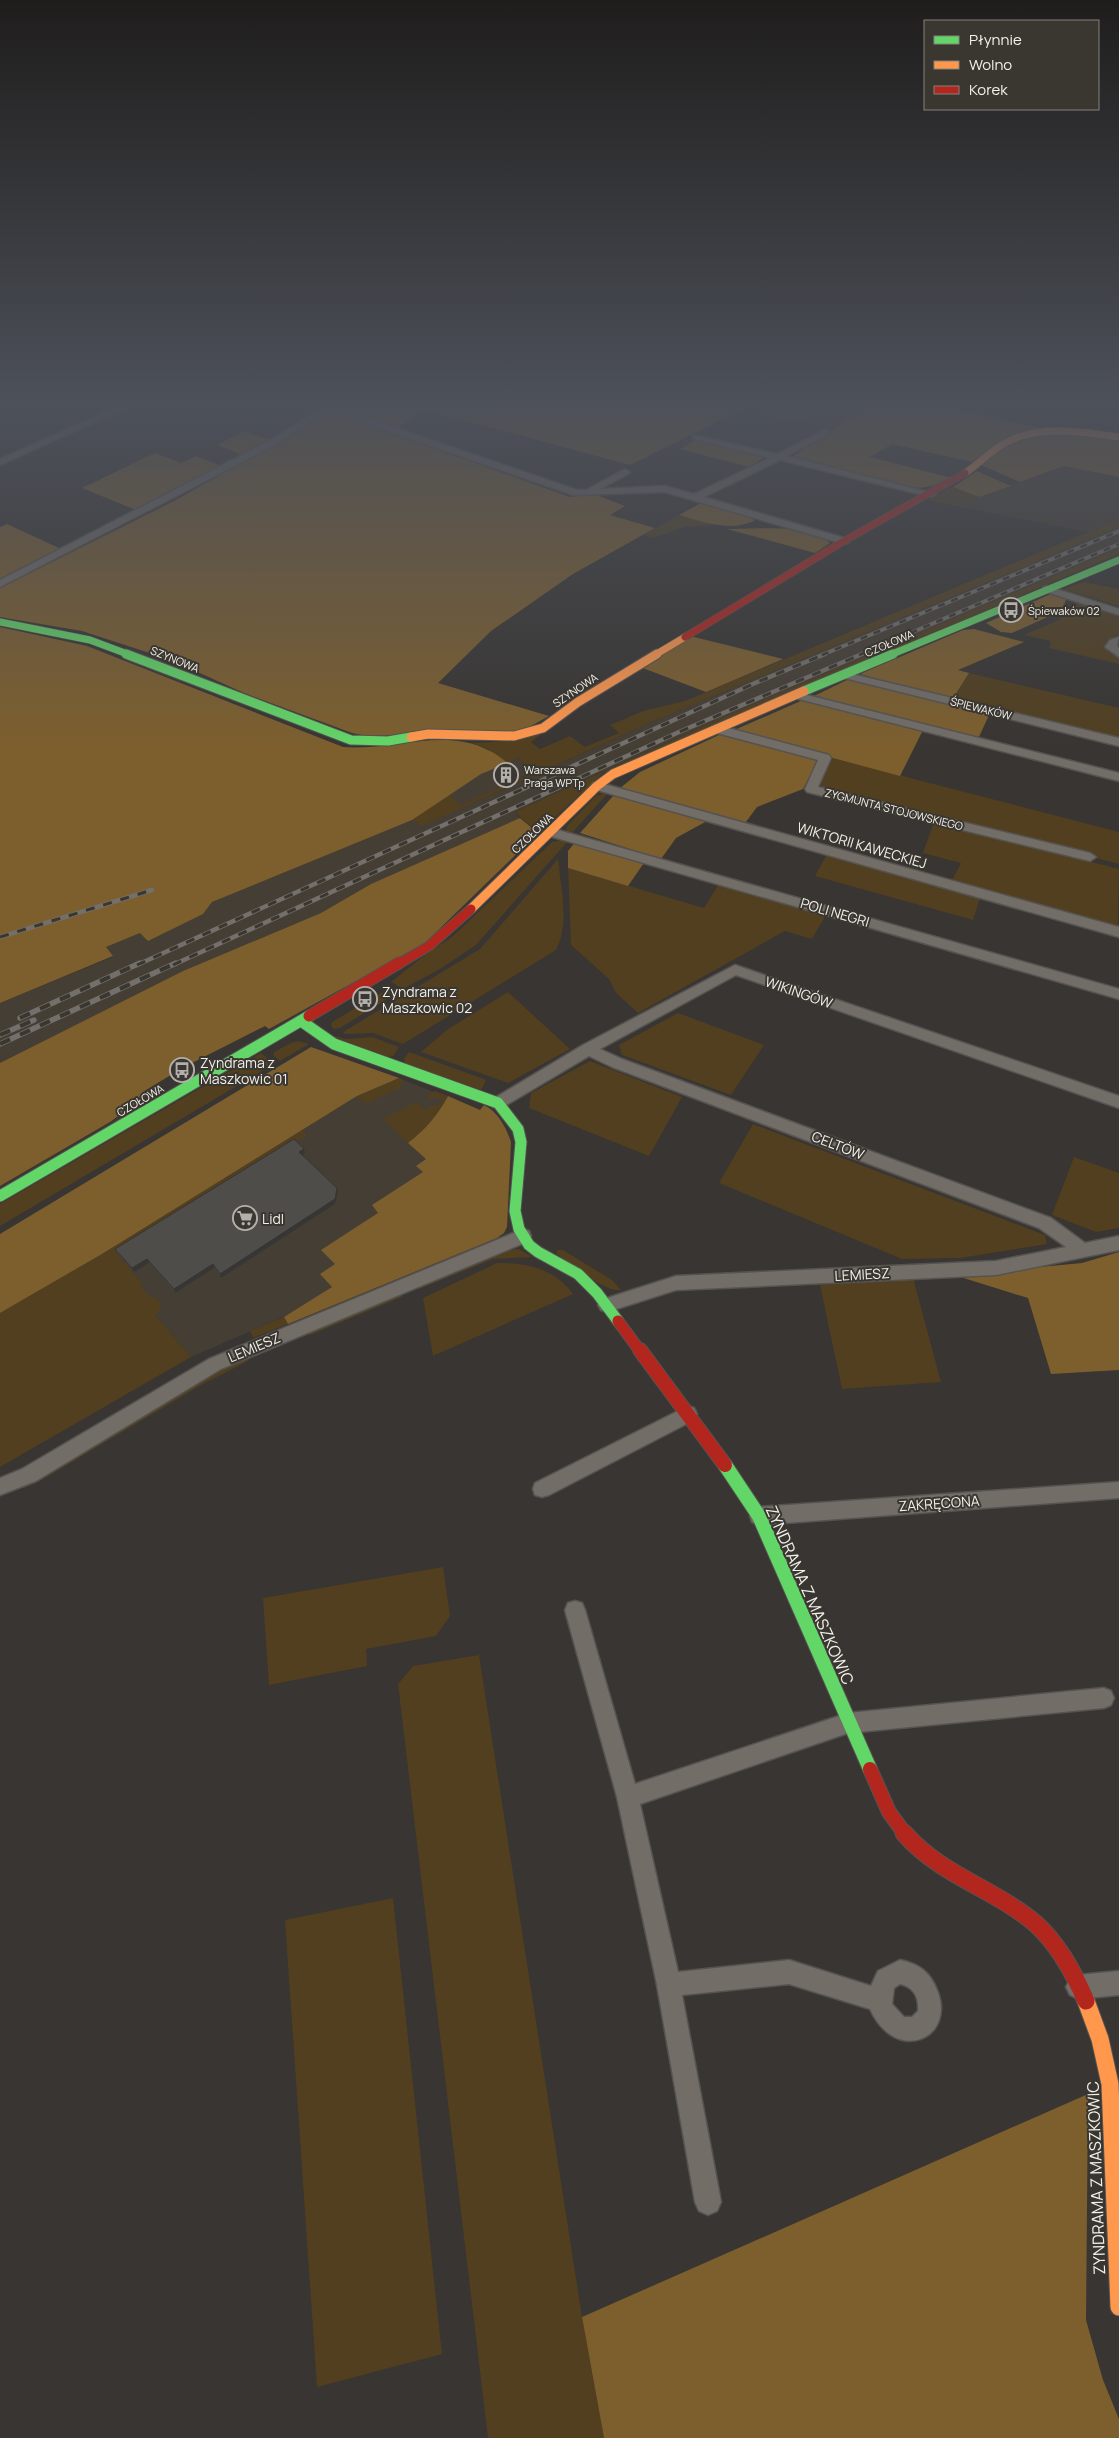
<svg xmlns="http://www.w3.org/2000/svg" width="1119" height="2438" viewBox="0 0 1119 2438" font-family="Manrope,sans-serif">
<rect width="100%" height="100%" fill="#383532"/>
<g fill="#453e34">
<polygon points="1064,466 1119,477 1119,519 1088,532 956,506"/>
<polygon points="1119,527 1119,548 730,714 534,803 515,812 520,818 371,884 321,913 183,971 0,1063 0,1003 113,957 106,947 140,933 203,914 212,902 448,794 481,774 518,758 535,771 493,791 495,793 640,727"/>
<polygon points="399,1078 484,1112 340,1292 191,1357 102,1254 357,1096"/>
</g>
<g fill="#513f1f">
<polygon points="747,407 867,407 836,430 744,408"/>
<polygon points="953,487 979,497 956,506 928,500"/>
<polygon points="679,515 716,525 685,527 653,538 644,535"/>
<polygon points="1119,519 1119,527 640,727 422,826 412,820 448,794 461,805 534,772 518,758 508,763 488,749 471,743 513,741 545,731 531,742 540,749 570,736 585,747 619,733 610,725 643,711 685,701"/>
<polygon points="1119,548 1119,554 603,773 538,833 515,812 730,714"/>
<polygon points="1084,582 1119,589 1119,606 1063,589"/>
<polygon points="1078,603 1119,615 1119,634 1109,640 1106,647 1109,652 1119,658 1119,664 1049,648 1051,641 1024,635 1059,620"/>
<polygon points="969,673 1119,708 1119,738 952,700"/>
<polygon points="833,758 1119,832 1119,864 822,787 820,782"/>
<polygon points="608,793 571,834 566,830 567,826 597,795"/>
<polygon points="934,822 1119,869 1118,930 951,882 961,863 923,853"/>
<polygon points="562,840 568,841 476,945 440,969 403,989 391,982 421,958 453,936 552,842"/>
<polygon points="827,854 980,898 973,920 815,876"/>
<path d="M558,859c3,30 12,63 -2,91l-153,94 -30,-11 -29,1 -1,-2 137,-83z"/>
<polygon points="568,868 704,908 720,882 827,913 812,939 785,931 638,1013 616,993 609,979 571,945"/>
<polygon points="388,989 395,992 395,994 340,1028 334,1029 331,1026 332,1022 359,1006 363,1008 376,1000 374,997"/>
<polygon points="508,992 570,1049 508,1083 421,1052 448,1029"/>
<polygon points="678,1013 764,1045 731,1095 622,1055 619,1045"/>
<polygon points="335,1036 346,1039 372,1037 399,1047 393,1056 388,1057 334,1037"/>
<polygon points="298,1041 309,1044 280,1061 273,1055 274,1052 291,1043"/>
<polygon points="409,1052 484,1079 486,1081 481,1090 405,1063 404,1059"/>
<polygon points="261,1053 274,1064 0,1226 0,1204"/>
<polygon points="590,1061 682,1097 649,1156 529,1108 531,1093"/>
<polygon points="399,1078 403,1080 400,1088 368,1103 363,1103 357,1096"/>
<path d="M435,1091l13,5c-10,19 -23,34 -40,47l-25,-24 34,-17 7,8 10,-5 -1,-1 6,2 4,-6 -9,-3 -3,3 -4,-5z"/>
<polygon points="753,1124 1045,1235 1047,1244 960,1258 902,1259 719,1183"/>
<polygon points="302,1130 307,1135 298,1141 296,1139 116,1252 142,1283 140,1285 151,1298 155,1296 160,1303 160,1311 155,1315 191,1357 0,1467 0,1313 102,1254"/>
<polygon points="1074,1157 1119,1173 1119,1228 1096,1232 1052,1215"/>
<path d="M519,1249l13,8 -39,2 -74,30 2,-5c27,-10 71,-34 98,-35z"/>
<path d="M558,1250h5l49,30 9,10c-17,3 -51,-27 -65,-37z"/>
<path d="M497,1263c30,0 57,5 76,31l-140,62 -10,-58z"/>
<polygon points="913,1278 941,1382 842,1389 820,1285"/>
<polygon points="396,1295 404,1296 308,1336 314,1329"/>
<polygon points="284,1317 288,1324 253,1338 250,1331"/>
<polygon points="249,1356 248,1361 203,1384 40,1481 24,1488 16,1488 199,1382"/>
<polygon points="443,1567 450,1616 436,1636 366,1649 367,1666 269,1685 263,1598"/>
<polygon points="479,1655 582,2317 604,2438 488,2438 398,1684 413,1666"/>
<polygon points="393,1898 442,2354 317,2387 285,1920"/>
</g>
<g fill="#7d5f2e">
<polygon points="335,407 747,407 630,465 426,410 398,427"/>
<path d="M867,407h76l97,21 -30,8 -38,26 -80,-18 -22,13 82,21c-15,7 -24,10 -40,10l-120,-31z"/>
<polygon points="332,412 570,497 594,494 625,506 610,515 655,528 573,574 491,631 438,683 549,716 520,732 367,736 352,733 244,693 171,660 82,631 0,617 0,588 176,500"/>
<polygon points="244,431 270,440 242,455 217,445"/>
<path d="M1060,433l59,5v39l-55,-11 -44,16 -39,-17c27,-24 45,-27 79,-32z"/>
<polygon points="698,439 767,456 749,467 680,449"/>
<polygon points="155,453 181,463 196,456 221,466 136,510 82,488"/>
<polygon points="977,471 1011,486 979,497 953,487"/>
<path d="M703,502l49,15 2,4c-24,11 -51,1 -75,-6z"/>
<polygon points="7,524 61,549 0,580 0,527"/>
<path d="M727,529c29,0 81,-6 103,14l-15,10z"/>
<polygon points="1053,593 1067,598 1061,611 1012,633 1001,632 986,623"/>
<path d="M0,627l87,19 256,101c46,4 102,-20 145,3 7,3 13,8 20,13l-27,11 -69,46 -200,82 -9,12 -55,27 -8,-8 -34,14 7,9 -113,47z"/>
<polygon points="974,629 1024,642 958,670 969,673 952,700 860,674 963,630"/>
<polygon points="690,636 783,659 706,692 640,667"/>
<polygon points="849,679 990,713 978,739 812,697"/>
<polygon points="803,700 923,730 900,776 732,731"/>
<polygon points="721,734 815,758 817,763 803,789 757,807 743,826 619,789 640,772"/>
<polygon points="614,795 707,821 676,838 661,859 580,833"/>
<polygon points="520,818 538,833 425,943 269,1029 265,1026 190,1064 188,1062 172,1070 174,1073 143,1092 146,1096 110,1122 0,1186 0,1063 183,971 321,913 371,884"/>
<polygon points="576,841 646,860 628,886 568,868 568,851"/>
<polygon points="311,1047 399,1078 357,1096 102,1254 0,1313 0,1234"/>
<path d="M448,1096l32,14 4,-5c14,7 22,22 27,37l-4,85 -3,6 -7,5 -209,86 -4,-7 48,-30 -12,-13 15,-10 -14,-14 57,-37 -6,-8 51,-33 -7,-6 10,-7 -18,-16c17,-13 30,-28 40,-47z"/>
<polygon points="1119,1252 1119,1370 1051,1374 1028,1298 954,1275 1082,1263"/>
<polygon points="1088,2094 1086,2320 1103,2380 1119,2419 1119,2438 604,2438 582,2317"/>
</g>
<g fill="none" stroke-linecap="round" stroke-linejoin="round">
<defs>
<g id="street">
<polygon points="117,407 129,407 0,465 0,459"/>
<polygon points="322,407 335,407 577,490 586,490 625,469 630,472 628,474 600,489 665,486 694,494 770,458 693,439 693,435 777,454 826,429 829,430 829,434 787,456 936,494 931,497 780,460 704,497 848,539 848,543 844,544 665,492 573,495 329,411 277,444 0,587 0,580 271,440"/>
<polygon points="1047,586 1119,609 1119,615 1043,591 1043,587"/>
<polygon points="1119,637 1117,646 1119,648 1119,657 1105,647 1110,640"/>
<polygon points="844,672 1119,738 1119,746 840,677 840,673"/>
<polygon points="795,692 1119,773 1119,781 791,697 791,693"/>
<polygon points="717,725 829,755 831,758 818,787 1090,853 1096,857 1090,861 807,792 805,789 818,760 713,732 711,729 713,726"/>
<polygon points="597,782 1119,927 1119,937 593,789 591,786 593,783"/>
<polygon points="551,828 1119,989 1119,999 546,835 545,832 546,829"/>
<polygon points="735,965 1119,1096 1119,1108 736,975 600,1049 622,1059 1051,1218 1085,1243 1119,1236 1119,1250 996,1275 676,1290 607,1312 601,1310 598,1305 601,1300 676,1276 996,1261 1066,1247 1039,1228 612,1067 589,1056 503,1107 493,1107 490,1103 493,1099 583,1045"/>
<polygon points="523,1229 529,1231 531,1236 529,1241 221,1369 36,1481 0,1495 0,1478 22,1469 209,1359"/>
<polygon points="688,1406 694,1408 697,1414 694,1420 549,1495 542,1497 535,1495 533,1489 535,1483"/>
<polygon points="1119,1482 1119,1498 759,1525 752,1522 750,1516 752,1510 759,1507"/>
<path d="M575,1601l7,2 3,7 50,174 213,-71 256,-25 7,3 3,7 -3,7 -7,3 -256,25 -208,71 38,168 111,-12 82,26 7,-15 22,-11c19,4 30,12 37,30 20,48 -41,76 -67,19l-81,-25 -107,11 39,207 -4,9 -9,4 -9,-4 -4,-9 -38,-217 -40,-188 -52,-187 3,-7zM900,1984c14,3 19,14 18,27l-6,6h-8l-12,-13 2,-16z"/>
<polygon points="1119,1971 1119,1995 1078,1999 1070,1995 1066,1987 1070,1979 1078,1975"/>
</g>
<g id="fast-far3">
<polyline points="0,622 90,640 130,655"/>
<polyline points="890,655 1119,560"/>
</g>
<g id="fast-far2">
<polyline points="126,654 351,740 388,741 411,737"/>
<polyline points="804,691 893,654"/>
</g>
<g id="fast-far1">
<polyline points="301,1021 334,1044 498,1103 518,1129 521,1142 515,1211 519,1229 529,1245 538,1252 578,1274 597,1293 618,1321"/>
<polyline points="0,1196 309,1016"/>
</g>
<polyline id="fast" points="725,1465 759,1516 870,1769"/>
<g id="slow-far2">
<path d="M965,473c14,-9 25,-22 40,-30 35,-19 77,-11 114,-6"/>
<polyline points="655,655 685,637"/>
</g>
<g id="slow-far1">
<polyline points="411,737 428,734 514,736 543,728 578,702 657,654"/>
<polyline points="471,909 597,786 613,774 804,691"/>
</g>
<polyline id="slow" points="1086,2001 1100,2039 1110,2084 1119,2307"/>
<polyline id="jam-far4" points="685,637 844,541 965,473"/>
<polyline id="jam-far3" points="397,965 429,946 471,909"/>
<g id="jam-far2">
<polyline points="309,1016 399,963"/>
<polyline points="618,1321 640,1351"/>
</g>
<g id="jam-far1">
<polyline points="640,1350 725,1465"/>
<polyline points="870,1769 889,1812 905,1834"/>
</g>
<path id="jam" d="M904,1833c36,42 91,56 132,91 23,21 38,49 50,77"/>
</defs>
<use href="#street" stroke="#555351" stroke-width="3"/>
<use href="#fast-far3" stroke="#555351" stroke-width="8"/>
<use href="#fast-far2" stroke="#555351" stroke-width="11"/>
<use href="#fast-far1" stroke="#555351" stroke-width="13"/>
<use href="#fast" stroke="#555351" stroke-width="16"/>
<use href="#slow-far2" stroke="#555351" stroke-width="8"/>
<use href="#slow-far1" stroke="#555351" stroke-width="11"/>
<use href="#slow" stroke="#555351" stroke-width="19"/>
<use href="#jam-far4" stroke="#555351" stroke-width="8"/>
<use href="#jam-far3" stroke="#555351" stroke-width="11"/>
<use href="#jam-far2" stroke="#555351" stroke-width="13"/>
<use href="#jam-far1" stroke="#555351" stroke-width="16"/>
<use href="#jam" stroke="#555351" stroke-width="19"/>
<use href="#street" fill="#726d67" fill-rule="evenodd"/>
<use href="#fast-far3" stroke="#63d668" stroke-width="7"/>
<use href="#fast-far2" stroke="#63d668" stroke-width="9"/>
<use href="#fast-far1" stroke="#63d668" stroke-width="11"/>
<use href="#fast" stroke="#63d668" stroke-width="14"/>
<use href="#slow-far2" stroke="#ff974d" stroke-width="7"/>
<use href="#slow-far1" stroke="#ff974d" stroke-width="9"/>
<use href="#slow" stroke="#ff974d" stroke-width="17"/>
<use href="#jam-far4" stroke="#b3261e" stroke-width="7"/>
<use href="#jam-far3" stroke="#b3261e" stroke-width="9"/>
<use href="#jam-far2" stroke="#b3261e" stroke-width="11"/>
<use href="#jam-far1" stroke="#b3261e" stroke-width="14"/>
<use href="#jam" stroke="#b3261e" stroke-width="17"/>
<defs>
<g id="rail-far2">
<polyline points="822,655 1119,531"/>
<polyline points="859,655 1119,544"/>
</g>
<g id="rail-far1">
<polyline points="0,937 152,890"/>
<polyline points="137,965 755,683 825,654"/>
<polyline points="173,965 679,732 862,654"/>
</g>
<g id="rail">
<polyline points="20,1018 140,963"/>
<polyline points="0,1035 34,1020"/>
<polyline points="0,1044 176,963"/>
</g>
</defs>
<use href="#rail-far2" stroke="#736f6a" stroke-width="4"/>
<use href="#rail-far1" stroke="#736f6a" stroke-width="4.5"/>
<use href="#rail" stroke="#736f6a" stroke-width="5.5"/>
<use href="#rail-far2" stroke="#3a3630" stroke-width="2.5" stroke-dasharray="7" stroke-linecap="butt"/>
<use href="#rail-far1" stroke="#3a3630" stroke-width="3" stroke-dasharray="9" stroke-linecap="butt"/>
<use href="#rail" stroke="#3a3630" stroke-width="4" stroke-dasharray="11" stroke-linecap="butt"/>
</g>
<polygon fill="#444240" points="304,1149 305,1153 302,1155 338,1192 335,1204 221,1278 214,1268 175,1293 149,1263 134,1272 117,1254 115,1249"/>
<g fill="#373634">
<polygon points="304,1149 305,1153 300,1156 299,1152"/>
<polygon points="337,1188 338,1192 335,1204 221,1278 220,1274"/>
<polygon points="147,1259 149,1263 134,1272 132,1268"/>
<polygon points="213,1264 214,1268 175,1293 174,1289"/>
</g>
<polygon fill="#4f4d4a" stroke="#373634" points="294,1139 304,1149 299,1152 337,1188 335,1199 220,1274 213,1264 174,1289 147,1259 132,1268 115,1249"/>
<linearGradient id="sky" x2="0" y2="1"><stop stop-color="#1f1d1c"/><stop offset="0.54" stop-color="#4d515a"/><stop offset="1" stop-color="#4d515a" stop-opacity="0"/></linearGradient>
<rect width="1119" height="748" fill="url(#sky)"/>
<defs>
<symbol id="bus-ring" viewBox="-11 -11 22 22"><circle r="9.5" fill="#3a3630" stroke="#b2afac" stroke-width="1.5"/><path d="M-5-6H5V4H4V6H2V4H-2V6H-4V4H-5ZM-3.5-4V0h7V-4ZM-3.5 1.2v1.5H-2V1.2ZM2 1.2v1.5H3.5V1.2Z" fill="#b2afac"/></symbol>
<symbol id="building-ring" viewBox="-11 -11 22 22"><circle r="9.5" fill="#3a3630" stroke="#b2afac" stroke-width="1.5"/><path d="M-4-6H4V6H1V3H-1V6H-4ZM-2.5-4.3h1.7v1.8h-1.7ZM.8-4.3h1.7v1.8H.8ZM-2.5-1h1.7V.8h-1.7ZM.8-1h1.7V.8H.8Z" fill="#b2afac"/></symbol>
<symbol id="supermarket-ring" viewBox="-11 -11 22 22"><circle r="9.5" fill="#3a3630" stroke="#b2afac" stroke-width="1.5"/><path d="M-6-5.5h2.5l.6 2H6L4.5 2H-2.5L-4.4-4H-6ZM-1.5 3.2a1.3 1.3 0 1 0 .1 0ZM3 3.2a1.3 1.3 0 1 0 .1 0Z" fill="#b2afac"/></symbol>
</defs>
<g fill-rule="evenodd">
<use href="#bus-ring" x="997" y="596" width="28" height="28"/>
<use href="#building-ring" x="492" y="761" width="28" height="28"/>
<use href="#bus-ring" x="351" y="985" width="28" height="28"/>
<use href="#bus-ring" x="168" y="1056" width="28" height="28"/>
<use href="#supermarket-ring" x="231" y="1204" width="28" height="28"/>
</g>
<g text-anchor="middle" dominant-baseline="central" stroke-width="4" stroke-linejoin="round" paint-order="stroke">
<g font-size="11" fill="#f3f1ed" stroke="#3a3630" text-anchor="start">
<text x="1028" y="610">Śpiewaków 02</text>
<text x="524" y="769">Warszawa<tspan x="524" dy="13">Praga WPTp</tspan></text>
</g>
<g font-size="11" fill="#f3f1ed" stroke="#3a3630">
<text transform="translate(889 643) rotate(-23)">CZOŁOWA</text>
<text transform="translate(175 659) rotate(22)">SZYNOWA</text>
<text transform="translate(575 690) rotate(-34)">SZYNOWA</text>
<text transform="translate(981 708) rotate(14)">ŚPIEWAKÓW</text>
<text transform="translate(894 809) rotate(14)">ZYGMUNTA STOJOWSKIEGO</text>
<text transform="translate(532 833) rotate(-44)">CZOŁOWA</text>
<text transform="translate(140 1100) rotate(-30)">CZOŁOWA</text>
</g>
<g font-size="14" fill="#f3f1ed" stroke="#3a3630">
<text transform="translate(862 845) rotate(16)">WIKTORII KAWECKIEJ</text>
<text transform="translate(835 912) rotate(16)">POLI NEGRI</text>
<text transform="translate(799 992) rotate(19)">WIKINGÓW</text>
<text transform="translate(838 1145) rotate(21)">CELTÓW</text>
<text transform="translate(862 1274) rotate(-3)">LEMIESZ</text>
<text transform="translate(254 1347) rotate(-23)">LEMIESZ</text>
<text transform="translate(939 1503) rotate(-4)">ZAKRĘCONA</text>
</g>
<g font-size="14" fill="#f3f1ed" stroke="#3a3630" text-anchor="start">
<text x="382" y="991">Zyndrama z<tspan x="382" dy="16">Maszkowic 02</tspan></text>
<text x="200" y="1062">Zyndrama z<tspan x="200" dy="16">Maszkowic 01</tspan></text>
<text x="262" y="1218">Lidl</text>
</g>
<g font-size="16" fill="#f3f1ed" stroke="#3a3630">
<text transform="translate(810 1595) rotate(66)">ZYNDRAMA Z MASZKOWIC</text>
<text transform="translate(1096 2178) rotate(-92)">ZYNDRAMA Z MASZKOWIC</text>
</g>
</g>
<rect x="924" y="20" width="175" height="90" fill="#3a3630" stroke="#84817c"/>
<rect x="934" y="36" width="25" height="8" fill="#63d668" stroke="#84817c"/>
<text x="969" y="45" font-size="15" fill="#f3f1ed">Płynnie</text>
<rect x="934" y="61" width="25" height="8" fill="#ff974d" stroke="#84817c"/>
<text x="969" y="70" font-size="15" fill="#f3f1ed">Wolno</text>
<rect x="934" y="86" width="25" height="8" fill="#b3261e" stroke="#84817c"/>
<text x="969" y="95" font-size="15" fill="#f3f1ed">Korek</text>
</svg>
